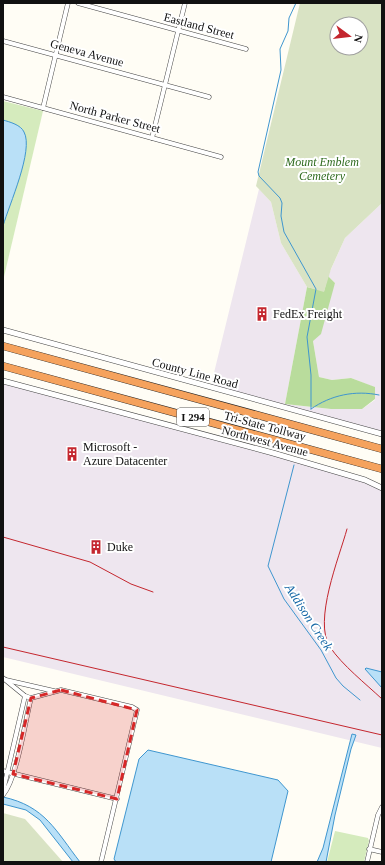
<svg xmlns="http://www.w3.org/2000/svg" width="385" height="865" viewBox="0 0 385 865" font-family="Georgia,serif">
<rect width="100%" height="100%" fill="#fffdf5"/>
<g fill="#eee6ef">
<polygon points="259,189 271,202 281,243 307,287 285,404 331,409 362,409 375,400 374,387 351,378 332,380 319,377 313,341 335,283 328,276 345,238 382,203 382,432 211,385"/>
<polygon points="3,381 273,453 382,488 382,748 3,657"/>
</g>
<g fill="#d5ebbd">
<polygon points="3,101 43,111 3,281"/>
<polygon points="335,831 368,838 369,841 364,862 327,862"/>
</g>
<polygon fill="#b9dc9c" points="328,276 335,283 321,334 313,341 319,377 332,380 351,378 375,387 375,399 362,409 331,409 285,404 307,287 324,291"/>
<g fill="#d9e3c4" fill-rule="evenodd">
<path d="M300,3h82v200l-37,35 -14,31 -7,23 -17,-5 -26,-44 -10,-41 -15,-16zM337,24h24v24h-24z"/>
<polygon points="3,813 25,819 63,862 3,862"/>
</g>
<g fill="#b9e0f7" stroke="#3f96cf">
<path d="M3,120c7,2 18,5 21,12 10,18 -15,73 -21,94z"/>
<polygon points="366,668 382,672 382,688 365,669"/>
<polygon points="352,734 356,735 351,749 335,815 326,862 317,862 323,848"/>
<polygon points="148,750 278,780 288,791 271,862 116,862 114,859 139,759"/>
<path d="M3,797c42,9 53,34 77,65h-7l-33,-42 -14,-10 -23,-6z"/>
</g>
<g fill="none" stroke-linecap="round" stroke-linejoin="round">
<g stroke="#3f96cf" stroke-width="1">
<polyline points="296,3 289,18 288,31 280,49 281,70 258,172 259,176 280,198 282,203 281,216 284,232 316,289 307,337 311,375 311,409"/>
<path d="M311,409c20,-14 44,-19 68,-14"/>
<polyline points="294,465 268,566 284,599 321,650 336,678 343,686 360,700"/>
</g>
<defs>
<g id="minor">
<polyline points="78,3 246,49"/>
<polyline points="3,41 209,97"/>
<polyline points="3,97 221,157"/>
<polyline points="43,108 68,3"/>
<polyline points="152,138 185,3"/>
<polyline points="3,678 25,696 31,698 61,690 132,707 137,710 101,862"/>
<polyline points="6,680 54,691"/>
<polyline points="3,771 117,799"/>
<polyline points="3,791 25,696"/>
<path d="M3,795c14,-17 22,-73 28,-97"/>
<polyline points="369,849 382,852"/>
<polyline points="367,862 378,815 382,807"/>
</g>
<g id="tertiary">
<polyline points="3,330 382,434"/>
<polyline points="3,381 273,453 365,480 382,488"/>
</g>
<g id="motorway">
<polyline points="3,346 382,449"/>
<polyline points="3,366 382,469"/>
</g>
</defs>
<use href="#minor" stroke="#444" stroke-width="5"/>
<use href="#tertiary" stroke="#444" stroke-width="6"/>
<use href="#motorway" stroke="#222" stroke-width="8"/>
<use href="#minor" stroke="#fff" stroke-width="4"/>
<use href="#tertiary" stroke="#fff" stroke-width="5"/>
<use href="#motorway" stroke="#f5a25d" stroke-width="7"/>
<g stroke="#c4262e" stroke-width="1">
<path d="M347,529c-8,29 -34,92 -17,118 12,18 36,37 52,52"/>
<polyline points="3,537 90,562 131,584 153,592"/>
<polyline points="3,647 382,735"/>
</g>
</g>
<path fill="#d62828" fill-opacity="0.2" stroke="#d62828" stroke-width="3" stroke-dasharray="8 5" stroke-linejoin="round" d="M61,690l76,20 -20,89 -104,-25 18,-76z"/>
<defs>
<symbol id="building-bare" viewBox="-9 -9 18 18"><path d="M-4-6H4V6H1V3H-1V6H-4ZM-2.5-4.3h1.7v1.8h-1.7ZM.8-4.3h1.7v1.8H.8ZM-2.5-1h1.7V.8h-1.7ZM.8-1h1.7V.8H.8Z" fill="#c4262e" stroke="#fff" stroke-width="2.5" paint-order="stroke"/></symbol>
</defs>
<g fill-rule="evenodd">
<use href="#building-bare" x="252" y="304" width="20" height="20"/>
<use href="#building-bare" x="62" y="444" width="20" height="20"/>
<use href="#building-bare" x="86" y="537" width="20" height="20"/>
</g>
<g text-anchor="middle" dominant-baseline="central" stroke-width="4" stroke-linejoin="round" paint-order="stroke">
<rect fill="#fff" stroke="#585858" stroke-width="1" x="177" y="408" width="32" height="18" rx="3"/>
<g font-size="11" font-weight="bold" fill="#111">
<text x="193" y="417">I 294</text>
</g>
<g font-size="12" fill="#111" stroke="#fff">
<text transform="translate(199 26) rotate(15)">Eastland Street</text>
<text transform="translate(87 53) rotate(15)">Geneva Avenue</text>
<text transform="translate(115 117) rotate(15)">North Parker Street</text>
<text transform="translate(195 373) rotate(15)">County Line Road</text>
<text transform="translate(265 426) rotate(15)">Tri-State Tollway</text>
<text transform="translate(265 441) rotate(15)">Northwest Avenue</text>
</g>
<g font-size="12" font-style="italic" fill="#2f6b1f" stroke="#fff">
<text x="322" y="162">Mount Emblem<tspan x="322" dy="14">Cemetery</tspan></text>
</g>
<g font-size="12" fill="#111" stroke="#fff" text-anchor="start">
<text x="273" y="314">FedEx Freight</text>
<text x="83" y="447">Microsoft -<tspan x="83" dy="14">Azure Datacenter</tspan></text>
<text x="107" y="547">Duke</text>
</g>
<g font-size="13" font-style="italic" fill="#1768a6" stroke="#fff">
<text transform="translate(309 617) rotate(57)">Addison Creek</text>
</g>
</g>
<rect width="385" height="865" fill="none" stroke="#111111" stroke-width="8"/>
<g transform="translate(349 36) rotate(105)"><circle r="19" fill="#ffffff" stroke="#a0a0a0"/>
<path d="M0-3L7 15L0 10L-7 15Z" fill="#c4262e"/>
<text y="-6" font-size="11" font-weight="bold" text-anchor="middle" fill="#111111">N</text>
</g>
</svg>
